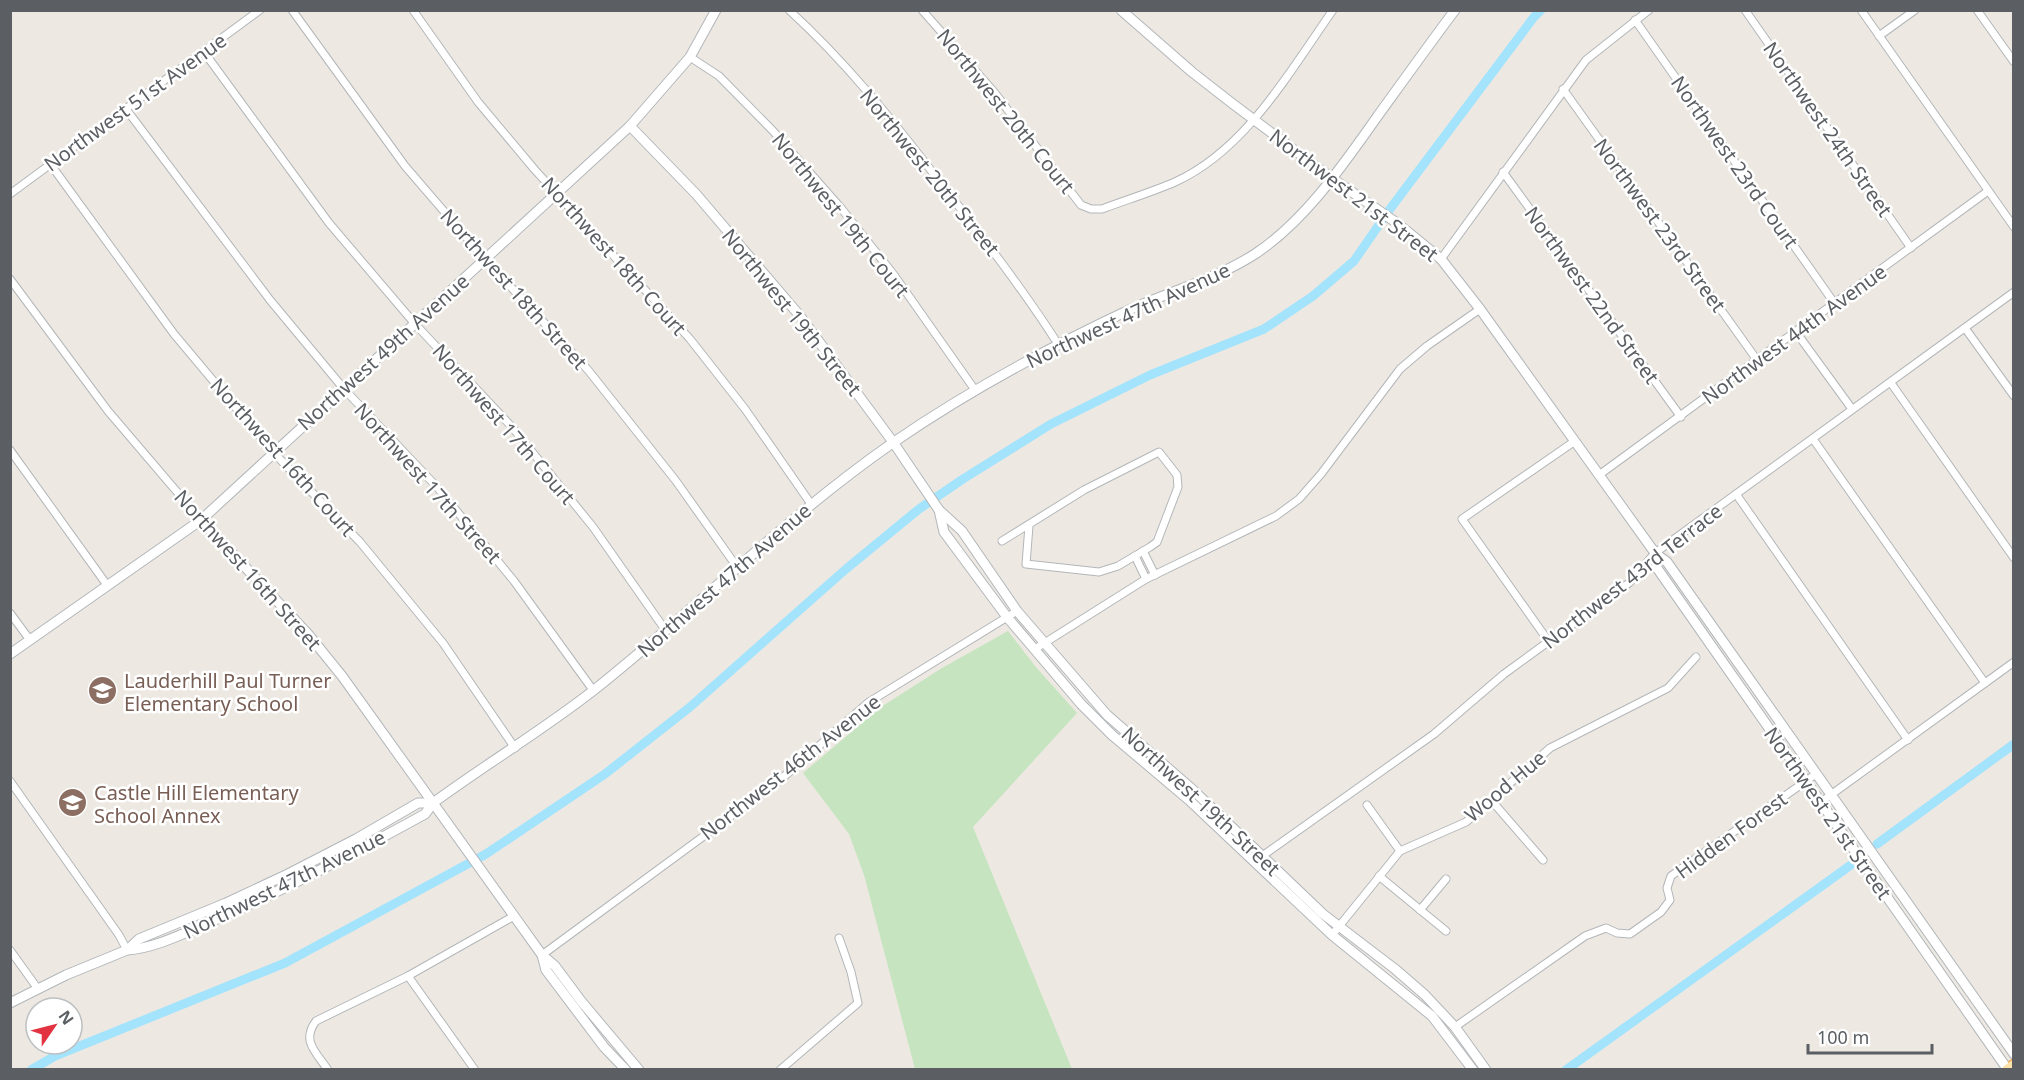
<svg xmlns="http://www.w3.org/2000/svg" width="2024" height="1080" viewBox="0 0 2024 1080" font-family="'Noto Sans',sans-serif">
<rect width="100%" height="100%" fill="#ede9e2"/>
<polygon fill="#c5e4bf" points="1008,631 1035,666 1077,713 973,827 1072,1069 915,1069 864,875 849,834 803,773 881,707 942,668"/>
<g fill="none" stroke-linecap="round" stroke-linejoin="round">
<g stroke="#a4e3fc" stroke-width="9">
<polyline points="1877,844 2014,744"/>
<polyline points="31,1070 55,1056 285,963 486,854 605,774 690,707 846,569 919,509 963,479 1051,424 1150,375 1264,329 1313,296 1354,261 1390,209 1534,17 1541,10"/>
<polyline points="1566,1070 1855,862"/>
</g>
<defs>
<g id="street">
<polyline points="292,10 405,166 485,259 588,370 676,481 737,567"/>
<polyline points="413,10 478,102 535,170 690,339 745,409 811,504"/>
<path d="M789,10c56,51 105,112 151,172 41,53 82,106 118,162"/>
<path d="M922,10l72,82 87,113 10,4h11c24,-9 50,-17 73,-27 71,-32 115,-111 158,-172"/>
<polyline points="1745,10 1911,248"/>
<polyline points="1861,10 2014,227"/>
<polyline points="1977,10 2014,62"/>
<polyline points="1635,20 1835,304"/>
<polyline points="1879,36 1915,10"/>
<polyline points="204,52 329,223 415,324 512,427 593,527 666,631"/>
<polyline points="690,57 719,76 773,131 841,208 894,275 975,390"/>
<polyline points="1563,89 1757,360"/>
<polyline points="126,109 270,300 344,389 437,487 514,581 593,690"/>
<polyline points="51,165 174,334 273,452 360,542 443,643 515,748"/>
<polyline points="1503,172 1681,417"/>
<polyline points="10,194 260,10"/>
<polyline points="1441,259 1586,60 1649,10"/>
<polyline points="10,279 108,411 201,520"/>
<polyline points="1965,328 2014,396"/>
<polyline points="1796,332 1852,409"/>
<polyline points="1891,383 2014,558"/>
<polyline points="1813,439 1985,683"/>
<polyline points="10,450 107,585"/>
<polyline points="1599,475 1988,191"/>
<polyline points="1736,494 1908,740"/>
<polyline points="1002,541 1084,490 1159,452 1177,475 1178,487 1157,542 1150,547 1118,566 1099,572 1026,564 1029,526"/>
<polyline points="1143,551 1155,575"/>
<polyline points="1135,556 1146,579"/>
<polyline points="10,613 30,640"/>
<polyline points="1549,642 1462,519 1575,441"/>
<polyline points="1035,649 1146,579 1276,516 1299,499 1321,474 1400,369 1427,346 1480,309"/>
<polyline points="10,781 119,935 127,950"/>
<polyline points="1491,800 1543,860"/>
<polyline points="1821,802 2014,662"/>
<polyline points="1367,805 1400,851"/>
<polyline points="1258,859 1434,734 1504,674 1629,583 1655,553 2014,292"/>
<polyline points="1379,876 1446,931"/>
<polyline points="1420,910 1446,879"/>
<polyline points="1332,935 1400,851 1466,822 1550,748 1668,688 1696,657"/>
<polyline points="10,950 38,989"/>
<polyline points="542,955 780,780 869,702 1017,611"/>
<polyline points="408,976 475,1070"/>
<polyline points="1455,1027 1585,936 1606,928 1617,933 1630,934 1661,912 1670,900 1667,888 1671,876 1816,774"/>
<path d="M328,1070c-12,-18 -27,-29 -12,-49l92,-45 106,-60"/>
<polyline points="780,1070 858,1003 851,972 839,938"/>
</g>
<g id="secondary">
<polyline points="1121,10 1192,72 1233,104 1333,179 1397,223 1441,259 1480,309 1655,553 1667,562 2014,1054"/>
<polyline points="630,126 696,194 800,316 893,442 939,510 962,531 1017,611 1107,715 1193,790 1323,914 1395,969 1425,995 1455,1027 1486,1070"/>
<polyline points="939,510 944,532 1007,617 1081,704 1112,735 1189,800 1332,935 1432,1016 1473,1070"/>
<polyline points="201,520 308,634 342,676 542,955 555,966 581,1001 639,1070"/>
<polyline points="1655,553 1657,568 2008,1070"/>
<polyline points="10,654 201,520 630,126 690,57 716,10"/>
<path d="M127,950c28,-2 55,-16 81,-27 75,-32 146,-70 217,-109l8,-11c53,-39 110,-73 161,-113 102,-81 193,-174 300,-248 74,-51 154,-94 235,-132 42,-19 87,-31 126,-56 50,-33 88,-89 122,-137 26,-36 51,-71 78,-107"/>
<polyline points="542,955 546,970 604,1047 626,1070"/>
<polyline points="10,1003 66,975 127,950 139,939 226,903 288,874 356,839 418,803 433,803"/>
</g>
<polyline id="primary" points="2007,1070 2014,1065"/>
</defs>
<use href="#street" stroke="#b3b6b9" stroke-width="9"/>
<use href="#secondary" stroke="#b2b6ba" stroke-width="11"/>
<use href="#primary" stroke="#ecae5d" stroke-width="13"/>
<use href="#street" stroke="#fff" stroke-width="7"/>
<use href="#secondary" stroke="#fff" stroke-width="9"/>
<use href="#primary" stroke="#fce2a8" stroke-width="10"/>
</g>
<defs>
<symbol id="school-disc" viewBox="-11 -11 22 22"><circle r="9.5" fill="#8d6e63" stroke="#fff"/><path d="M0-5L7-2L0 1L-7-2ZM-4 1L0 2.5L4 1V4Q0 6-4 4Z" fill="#fff"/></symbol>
</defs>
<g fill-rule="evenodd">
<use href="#school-disc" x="86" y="674" width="33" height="33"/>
<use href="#school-disc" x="56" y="786" width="33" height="33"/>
</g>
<g text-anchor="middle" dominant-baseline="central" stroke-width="5" stroke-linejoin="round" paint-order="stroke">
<g font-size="20" fill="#5b5f63" stroke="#fff">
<text transform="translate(135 102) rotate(-36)">Northwest 51st Avenue</text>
<text transform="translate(1006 111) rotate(51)">Northwest 20th Court</text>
<text transform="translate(1828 129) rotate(55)">Northwest 24th Street</text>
<text transform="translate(1735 162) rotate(55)">Northwest 23rd Court</text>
<text transform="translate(930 172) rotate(51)">Northwest 20th Street</text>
<text transform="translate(1354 195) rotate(37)">Northwest 21st Street</text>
<text transform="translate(841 215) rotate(51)">Northwest 19th Court</text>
<text transform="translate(1660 225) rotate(54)">Northwest 23rd Street</text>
<text transform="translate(614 256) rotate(48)">Northwest 18th Court</text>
<text transform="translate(514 289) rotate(48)">Northwest 18th Street</text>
<text transform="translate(1592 295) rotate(54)">Northwest 22nd Street</text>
<text transform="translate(792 312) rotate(51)">Northwest 19th Street</text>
<text transform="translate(1128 315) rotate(-25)">Northwest 47th Avenue</text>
<text transform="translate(1794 334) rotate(-36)">Northwest 44th Avenue</text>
<text transform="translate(383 352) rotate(-42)">Northwest 49th Avenue</text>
<text transform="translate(504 424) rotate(49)">Northwest 17th Court</text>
<text transform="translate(283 457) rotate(48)">Northwest 16th Court</text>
<text transform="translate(428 483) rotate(48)">Northwest 17th Street</text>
<text transform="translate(248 570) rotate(48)">Northwest 16th Street</text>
<text transform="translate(1632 576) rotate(-38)">Northwest 43rd Terrace</text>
<text transform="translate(724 580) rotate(-41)">Northwest 47th Avenue</text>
<text transform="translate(790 767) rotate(-38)">Northwest 46th Avenue</text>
<text transform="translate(1505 786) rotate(-40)">Wood Hue</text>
<text transform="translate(1201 801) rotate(43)">Northwest 19th Street</text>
<text transform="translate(1828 813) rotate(55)">Northwest 21st Street</text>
<text transform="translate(1731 835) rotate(-36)">Hidden Forest</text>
<text transform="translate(284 884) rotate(-26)">Northwest 47th Avenue</text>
</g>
<g font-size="20" fill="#785e54" stroke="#fff" text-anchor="start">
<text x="124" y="680">Lauderhill Paul Turner<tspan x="124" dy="23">Elementary School</tspan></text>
<text x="94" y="792">Castle Hill Elementary<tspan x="94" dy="23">School Annex</tspan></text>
</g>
</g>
<rect width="2024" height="1080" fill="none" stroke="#5b5f63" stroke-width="24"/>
<g transform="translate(54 1026) rotate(55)"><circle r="28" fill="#ffffff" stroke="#bdbfc1" stroke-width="1.5"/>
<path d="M0-4.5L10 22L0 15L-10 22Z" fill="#e23340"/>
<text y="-9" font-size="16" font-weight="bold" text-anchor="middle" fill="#5b5f63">N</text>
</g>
<path d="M1808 1044v9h124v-9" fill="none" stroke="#5b5f63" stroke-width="3"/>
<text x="1817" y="1044" font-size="18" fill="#5b5f63" stroke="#ffffff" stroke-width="4.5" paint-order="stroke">100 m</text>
</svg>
